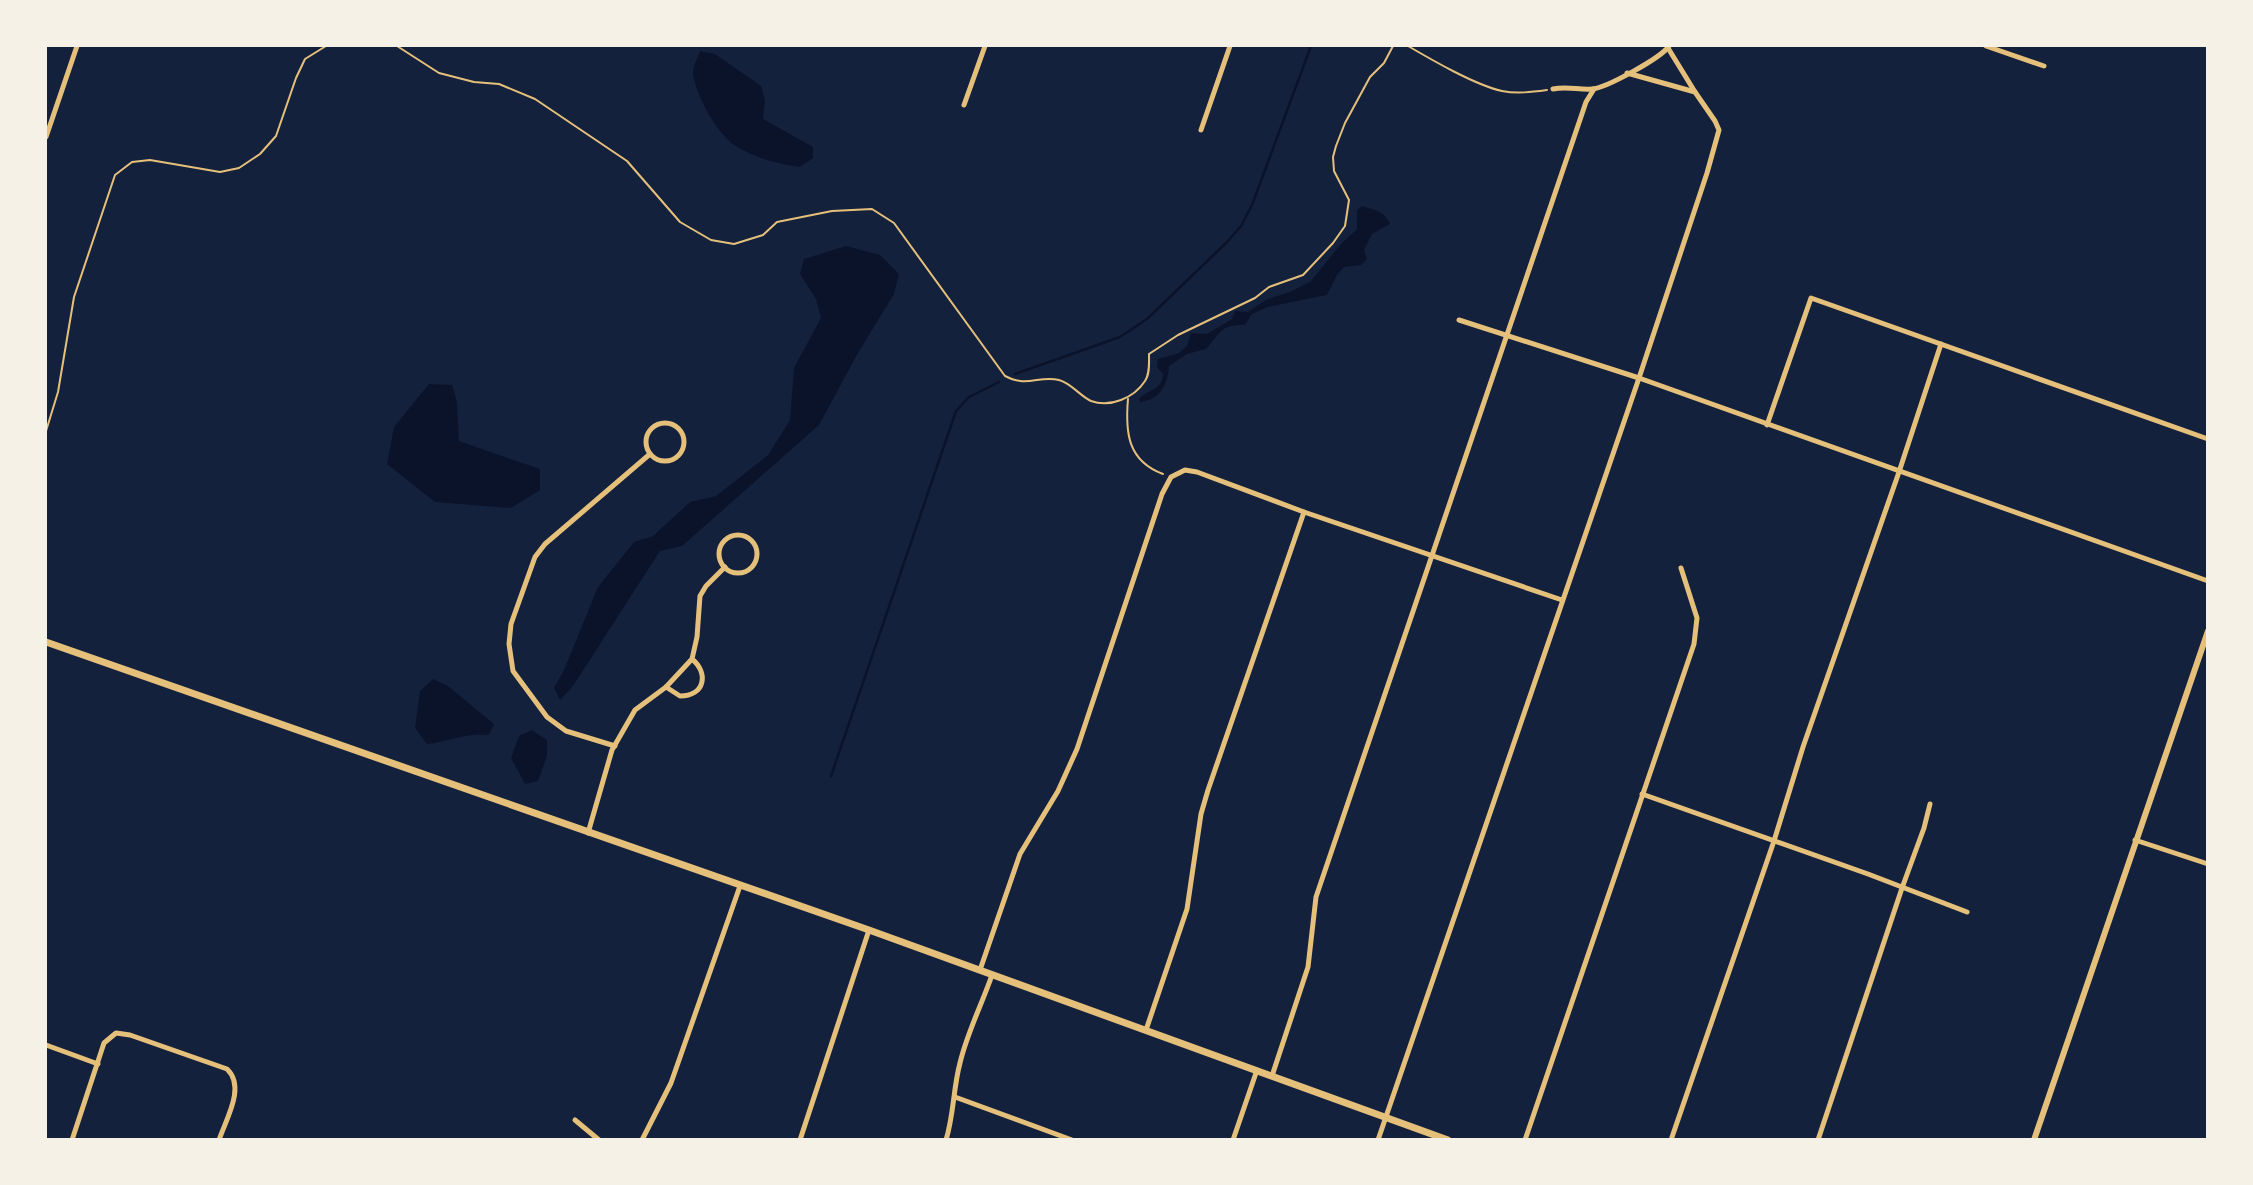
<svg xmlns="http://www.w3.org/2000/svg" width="2253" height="1185" viewBox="0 0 2253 1185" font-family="'Nunito Sans',sans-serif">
<rect width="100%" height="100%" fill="#14213d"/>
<g fill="#0b132b">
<path d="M700,51l15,3 46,32 4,15 -2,18 50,28v11l-13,9c-23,-3 -43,-9 -63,-20 -19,-11 -43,-54 -44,-75 0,-6 5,-15 7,-21z"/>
<path d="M1362,206c12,4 23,5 28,18l-18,10 -8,16 3,9 -6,6 -17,2 -7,8 -10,20 -59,12 -16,7 -7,11c-24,-1 -25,8 -39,24l-19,5 -18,12c-1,18 -9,34 -29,36l-1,-3c10,-10 23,-9 24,-25l-6,-7 1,-8 21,-6 8,-7 4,-13 16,1 25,-15 3,-8 13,1 18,-12 26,-9 19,-10 30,-37 16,-15v-19z"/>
<polygon points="846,246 880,255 899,274 894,294 859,351 819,425 682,546 660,551 573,686 560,700 554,688 564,670 598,587 634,542 653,536 690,502 716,496 768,455 790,420 794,368 821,318 816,299 800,274 804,259"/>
<polygon points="429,384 452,385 457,402 459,441 540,469 540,490 511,508 435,502 387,464 394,427"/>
<path d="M433,679l15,7 46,38 -5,11c-20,-3 -42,7 -62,9l-12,-16 5,-37z"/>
<polygon points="532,730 547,740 547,756 538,781 525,784 511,758 519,736"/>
</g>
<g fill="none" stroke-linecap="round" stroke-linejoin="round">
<g stroke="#0b132b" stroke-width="2.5">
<polyline points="1015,374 1120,337 1147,319 1227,242 1241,226 1252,205 1311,46"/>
<polyline points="831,776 956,411 969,397 999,382"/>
</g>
<g stroke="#e5c07b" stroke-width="2">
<path d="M397,46l42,27 35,9 25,2 36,15 92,62 53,61 31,18 23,4 29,-9 14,-13 55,-11 40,-2 22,14 111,153c22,12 34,-1 54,4 12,3 21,16 32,21 19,7 43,-3 54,-20 5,-7 4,-18 4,-27l29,-19 77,-37 14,-11 34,-12 30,-32 12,-17 4,-26 -15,-29 -1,-14 3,-11 9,-23 25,-46 14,-14 9,-17"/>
<path d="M1408,46c24,14 67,39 94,45 15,3 30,1 45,-1"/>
<path d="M1128,399c-3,34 0,62 35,75"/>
<polyline points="46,431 58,392 74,297 115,175 132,162 150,160 220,172 239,168 260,154 276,136 296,78 305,59 326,46"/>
</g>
<g stroke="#e5c07b" stroke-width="5">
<polyline points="1986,46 2044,66"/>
<polyline points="1668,48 1695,92"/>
<path d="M1553,89c14,-3 26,1 39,0 14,-1 69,-31 77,-43"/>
<polyline points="964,105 985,46"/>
<polyline points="1201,130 1230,46"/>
<polyline points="46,137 77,46"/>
<polyline points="1459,320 1639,378 2208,581"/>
<circle cx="665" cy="442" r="19"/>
<polyline points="1767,425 1811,298 2208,439"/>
<circle cx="738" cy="554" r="19"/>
<path d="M666,687l14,9c25,0 29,-23 12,-37"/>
<polyline points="615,746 566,731 547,717 513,671 509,644 511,624 535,557 545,544 650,454"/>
<polyline points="1642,794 1868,874 1967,912"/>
<polyline points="588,833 612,750 635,710 666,687 692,659 697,637 700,596 706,586 725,567"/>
<polyline points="2135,840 2208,864"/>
<polyline points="980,970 1020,854 1058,791 1077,749 1162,494 1171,477 1185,470 1197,472 1304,512 1562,600"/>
<polyline points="1146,1030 1187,909 1201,814 1208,790 1304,512"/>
<polyline points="46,1045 98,1064"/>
<polyline points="1272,1076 1308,967 1316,897 1586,102 1594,89"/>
<polyline points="955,1097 1072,1140"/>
<polyline points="575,1120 599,1140"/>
<path d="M72,1140l32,-97 12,-10 14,2 97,34c19,18 -1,50 -8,71"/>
<polyline points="642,1140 671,1083 740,886"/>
<polyline points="800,1140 869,930"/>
<path d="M946,1140c8,-26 7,-51 14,-77 7,-30 22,-59 32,-88"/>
<polyline points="1233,1140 1257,1070"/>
<polyline points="1378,1140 1639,378 1707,173 1719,130 1715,121 1695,92 1627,73"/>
<polyline points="1525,1140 1694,644 1697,618 1681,568"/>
<polyline points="1671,1140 1774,841 1803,747 1899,472 1941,344"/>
<polyline points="1818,1140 1902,888 1924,828 1930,804"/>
</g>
<polyline stroke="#e5c07b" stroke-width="6" points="2034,1140 2208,631"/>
<polyline stroke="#e5c07b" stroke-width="7" points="46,642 869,930 1448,1140"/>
</g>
<rect width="2253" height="1185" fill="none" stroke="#f6f1e7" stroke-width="94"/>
</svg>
